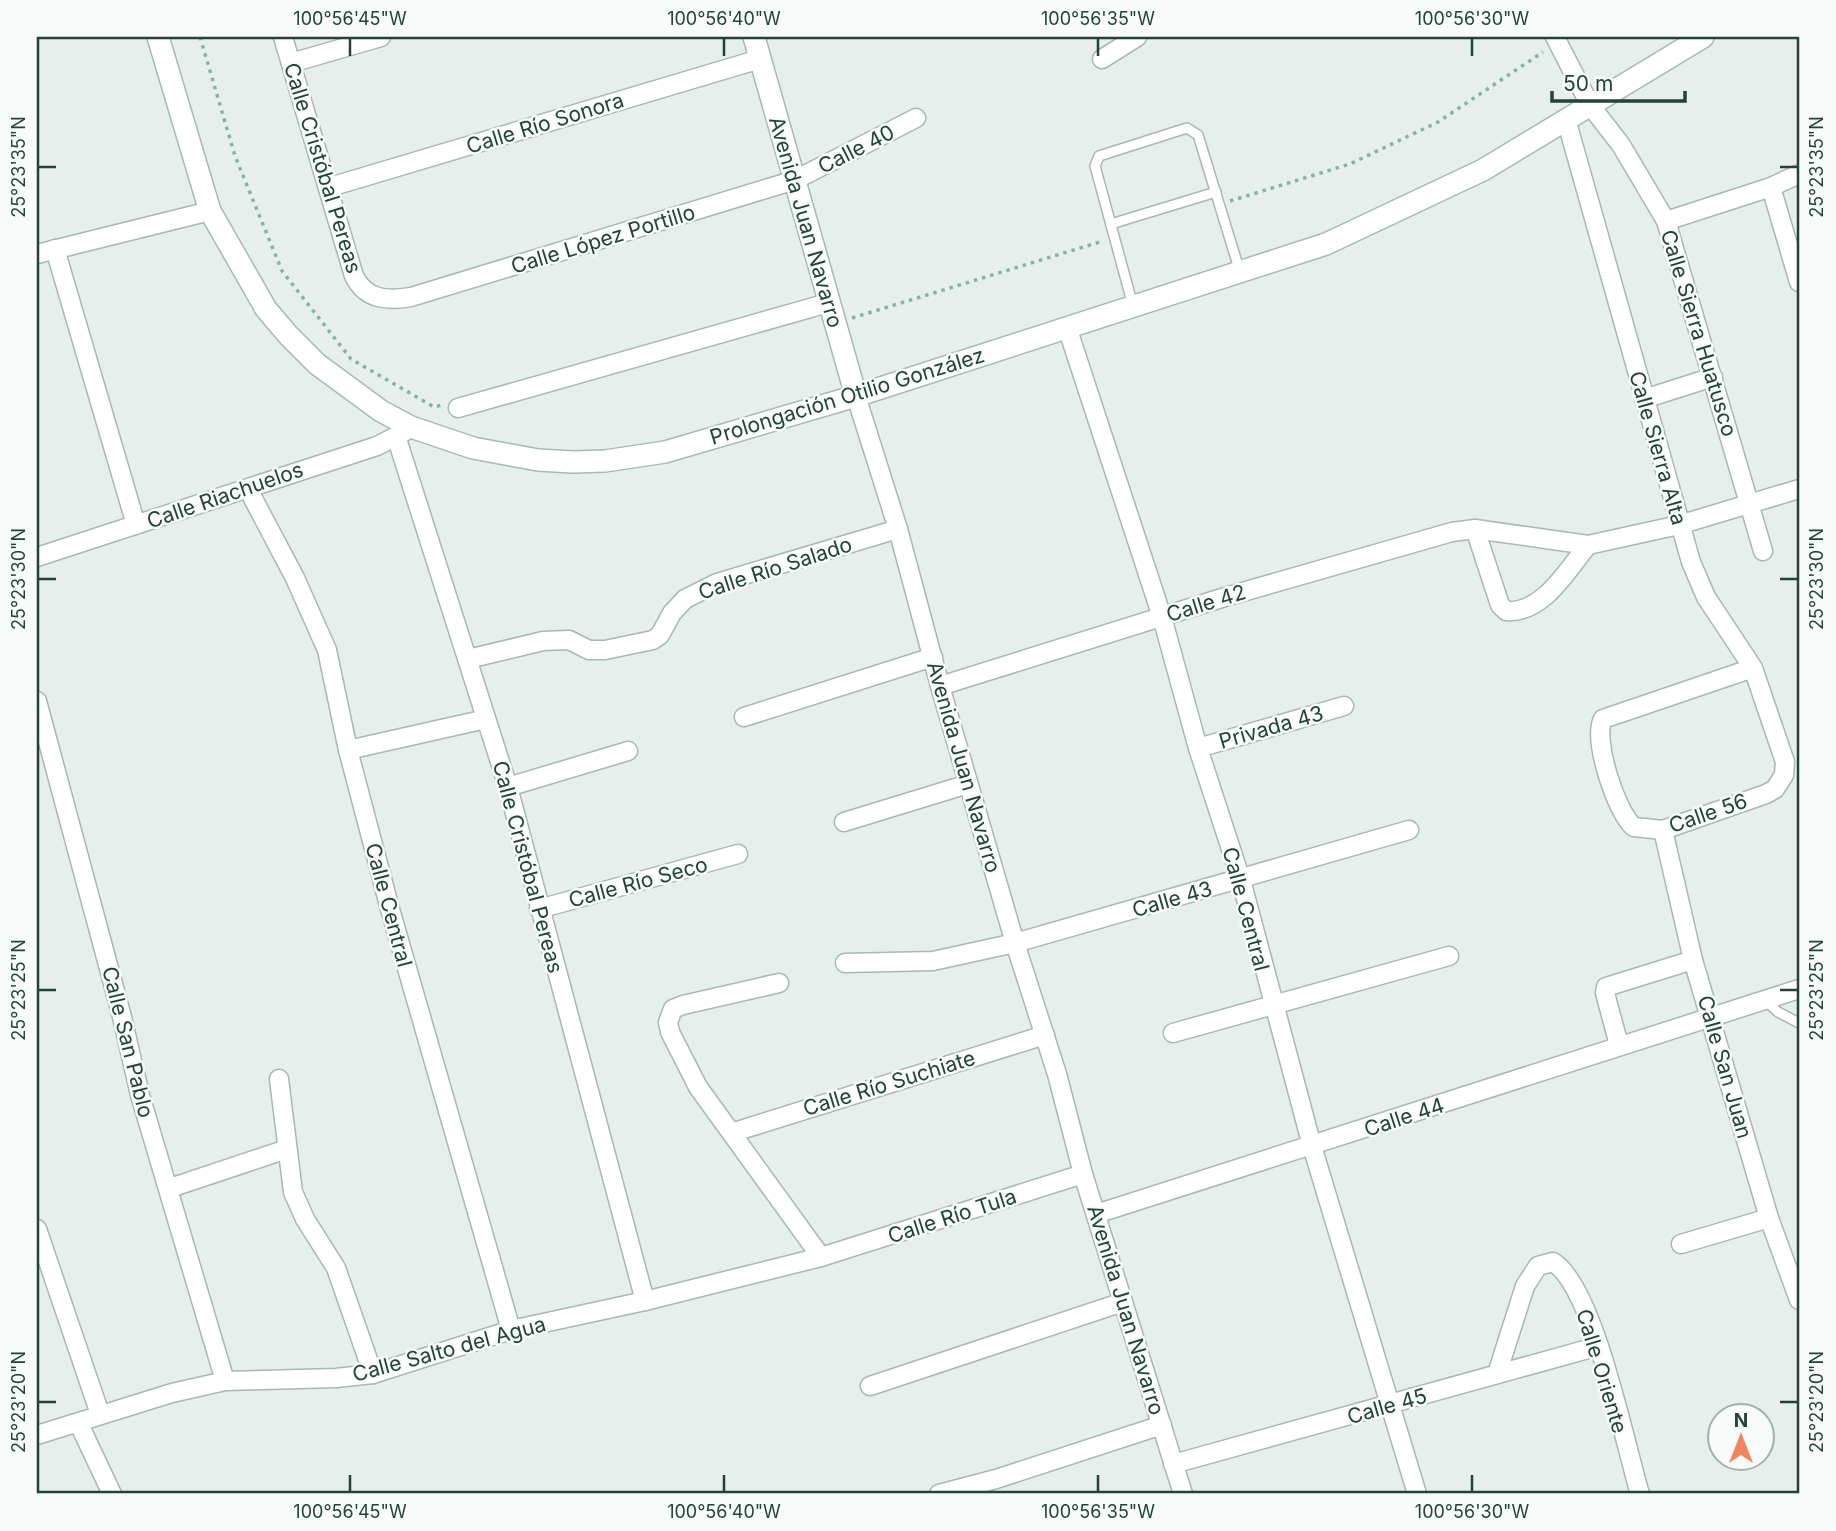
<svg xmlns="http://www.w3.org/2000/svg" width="1836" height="1531" viewBox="0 0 1836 1531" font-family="Inter,sans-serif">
<rect width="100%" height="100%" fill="#e6efeb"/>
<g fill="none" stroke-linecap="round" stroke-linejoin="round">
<defs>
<g id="service">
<polyline points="1111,224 1216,192"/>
<polyline points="1133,306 1095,166 1099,156 1187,128 1198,135 1240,272"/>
<polyline points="1765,1000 1778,1012 1799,1023"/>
</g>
<g id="minor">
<path d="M283,37l71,239c12,24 33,25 57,21l384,-117 121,-62"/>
<polyline points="1555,37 1590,105 1621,145 1666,221 1763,551"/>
<polyline points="1102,59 1137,37"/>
<polyline points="291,63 381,37"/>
<path d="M1566,119l125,443 15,35 47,71 32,94 -1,13 -9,14 -9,5 -103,36 -29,-3c-17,-13 -42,-88 -31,-108l150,-51"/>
<polyline points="330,187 760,59"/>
<polyline points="1771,187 1799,282"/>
<polyline points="1666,221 1771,187 1799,174"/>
<polyline points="55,249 136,525"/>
<polyline points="37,254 210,211"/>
<polyline points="1067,327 1162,617 1198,748 1241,880 1312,1146 1417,1494"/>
<polyline points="856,396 898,529 940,686 1015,943 1057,1074 1083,1174 1183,1494"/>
<polyline points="1644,399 1713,377"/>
<polyline points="458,408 828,303"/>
<polyline points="396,436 508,787 645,1301"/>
<polyline points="248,489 295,578 327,650 348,750 390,909 511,1330"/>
<path d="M1475,529l25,76 6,6c37,3 61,-41 82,-66"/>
<polyline points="37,557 377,446 404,432"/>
<polyline points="468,659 543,641 569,640 589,650 605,650 653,640 660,635 672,613 685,599 717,583 898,529"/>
<polyline points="940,686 1225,597 1452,532 1475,529 1588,545 1679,525 1799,489"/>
<polyline points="37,701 122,1017 140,1095 225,1381"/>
<polyline points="744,717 933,657"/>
<polyline points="1198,748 1344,706"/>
<polyline points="348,750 486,719"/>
<polyline points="508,787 628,751"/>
<polyline points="844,822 968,784"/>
<polyline points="1663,830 1693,960 1769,1218 1799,1300"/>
<polyline points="539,909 738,854"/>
<polyline points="845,963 933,961 1015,943 1409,830"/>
<polyline points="779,983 683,1005 673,1009 668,1022 670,1032 698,1087 821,1257"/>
<polyline points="1173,1033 1449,956"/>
<polyline points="1619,1045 1605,993 1606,987 1693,960"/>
<polyline points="279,1079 293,1192 305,1219 336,1268 373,1374"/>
<polyline points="734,1132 1045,1035"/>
<polyline points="170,1188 287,1149"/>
<polyline points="1096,1214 1799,989"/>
<polyline points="37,1229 100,1414"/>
<polyline points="1681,1244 1769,1218"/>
<path d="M1497,1374l28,-88 13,-20 15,-4c41,25 72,183 87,232"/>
<polyline points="870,1386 1123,1302"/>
<polyline points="79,1424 112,1494"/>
<polyline points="37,1435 172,1393 225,1381 336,1378 373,1374 511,1330 645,1301 821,1257 1083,1174"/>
<polyline points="1173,1464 1599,1346"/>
<polyline points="939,1494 996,1479 1162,1425"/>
</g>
<g id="secondary">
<polyline points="158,37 210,211 266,309 289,336 317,364 381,411 411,427 473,448 538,460 573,462 605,461 665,452 856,396 1326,244 1483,170 1703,37"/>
<polyline points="754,37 856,396"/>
</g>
</defs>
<use href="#service" stroke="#a8b8b2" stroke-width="12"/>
<use href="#minor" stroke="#a8b8b2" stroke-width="21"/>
<use href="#secondary" stroke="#a4bbb3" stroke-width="24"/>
<g stroke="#86b3a5" stroke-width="3.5" stroke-dasharray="3.5 5" stroke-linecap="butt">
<polyline points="200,37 235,156 282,271 351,359 434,407 442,405"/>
<polyline points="1230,201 1350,164 1438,122 1543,52"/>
<polyline points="852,318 1103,241"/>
</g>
<use href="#service" stroke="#fff" stroke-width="9"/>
<use href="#minor" stroke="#fff" stroke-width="18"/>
<use href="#secondary" stroke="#fff" stroke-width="21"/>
</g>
<path fill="none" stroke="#24423a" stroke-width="2.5" d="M350,38v18M724,38v18M1098,38v18M1472,38v18M38,167h18M1780,167h18M38,579h18M1780,579h18M38,990h18M1780,990h18M38,1402h18M1780,1402h18M350,1475v17M724,1475v17M1098,1475v17M1472,1475v17"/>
<g text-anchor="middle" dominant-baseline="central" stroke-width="5" stroke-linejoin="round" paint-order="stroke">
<g font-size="21" fill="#24423a" stroke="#f7fbf9">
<text transform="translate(545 123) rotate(-17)">Calle Río Sonora</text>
<text transform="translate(856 149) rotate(-27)">Calle 40</text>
<text transform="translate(323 168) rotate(73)">Calle Cristóbal Pereas</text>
<text transform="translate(806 222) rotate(74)">Avenida Juan Navarro</text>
<text transform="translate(603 239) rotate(-17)">Calle López Portillo</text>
<text transform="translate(1699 333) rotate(73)">Calle Sierra Huatusco</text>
<text transform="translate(847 396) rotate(-17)">Prolongación Otilio González</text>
<text transform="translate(1658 448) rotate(74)">Calle Sierra Alta</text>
<text transform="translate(225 495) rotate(-19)">Calle Riachuelos</text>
<text transform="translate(775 568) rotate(-18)">Calle Río Salado</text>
<text transform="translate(1206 603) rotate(-17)">Calle 42</text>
<text transform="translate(1271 727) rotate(-16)">Privada 43</text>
<text transform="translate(964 767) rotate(74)">Avenida Juan Navarro</text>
<text transform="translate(1708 813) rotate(-19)">Calle 56</text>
<text transform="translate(528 867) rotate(75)">Calle Cristóbal Pereas</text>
<text transform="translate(638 882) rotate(-15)">Calle Río Seco</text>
<text transform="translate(1172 899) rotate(-16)">Calle 43</text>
<text transform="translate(389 905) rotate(75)">Calle Central</text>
<text transform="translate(1246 909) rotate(75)">Calle Central</text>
<text transform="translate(128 1042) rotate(76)">Calle San Pablo</text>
<text transform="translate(1725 1067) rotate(74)">Calle San Juan</text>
<text transform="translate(889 1083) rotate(-17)">Calle Río Suchiate</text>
<text transform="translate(1404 1117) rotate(-18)">Calle 44</text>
<text transform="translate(952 1216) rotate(-18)">Calle Río Tula</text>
<text transform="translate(1126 1310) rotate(73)">Avenida Juan Navarro</text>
<text transform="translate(449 1349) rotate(-15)">Calle Salto del Agua</text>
<text transform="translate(1602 1371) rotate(73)">Calle Oriente</text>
<text transform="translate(1387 1406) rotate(-16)">Calle 45</text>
</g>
</g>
<rect width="1836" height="1531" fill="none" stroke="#f7fbf9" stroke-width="77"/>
<g transform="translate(1741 1437)"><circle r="33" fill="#f7fbf9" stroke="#a3b1ad" stroke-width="2"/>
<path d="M0-5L12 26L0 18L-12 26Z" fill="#f4845f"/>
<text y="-10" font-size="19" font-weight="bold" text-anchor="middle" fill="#24423a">N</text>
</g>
<path d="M1552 91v10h133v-10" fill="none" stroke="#24423a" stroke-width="3.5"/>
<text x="1563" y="91" font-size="21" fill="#24423a" stroke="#f7fbf9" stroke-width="5" paint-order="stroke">50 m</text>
<rect x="38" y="38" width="1760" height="1454" fill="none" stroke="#24423a" stroke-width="2.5"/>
<g font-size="18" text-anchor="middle" fill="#24423a">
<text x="350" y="25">100°56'45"W</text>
<text x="724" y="25">100°56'40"W</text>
<text x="1098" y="25">100°56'35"W</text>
<text x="1472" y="25">100°56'30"W</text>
<text transform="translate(19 167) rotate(-90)" y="6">25°23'35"N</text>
<text transform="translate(1817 167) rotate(-90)" y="6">25°23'35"N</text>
<text transform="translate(19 579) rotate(-90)" y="6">25°23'30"N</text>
<text transform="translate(1817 579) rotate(-90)" y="6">25°23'30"N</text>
<text transform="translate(19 990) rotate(-90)" y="6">25°23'25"N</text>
<text transform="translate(1817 990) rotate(-90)" y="6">25°23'25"N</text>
<text transform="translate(19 1402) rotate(-90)" y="6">25°23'20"N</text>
<text transform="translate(1817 1402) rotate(-90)" y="6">25°23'20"N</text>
<text x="350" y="1518">100°56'45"W</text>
<text x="724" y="1518">100°56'40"W</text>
<text x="1098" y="1518">100°56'35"W</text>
<text x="1472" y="1518">100°56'30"W</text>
</g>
</svg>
